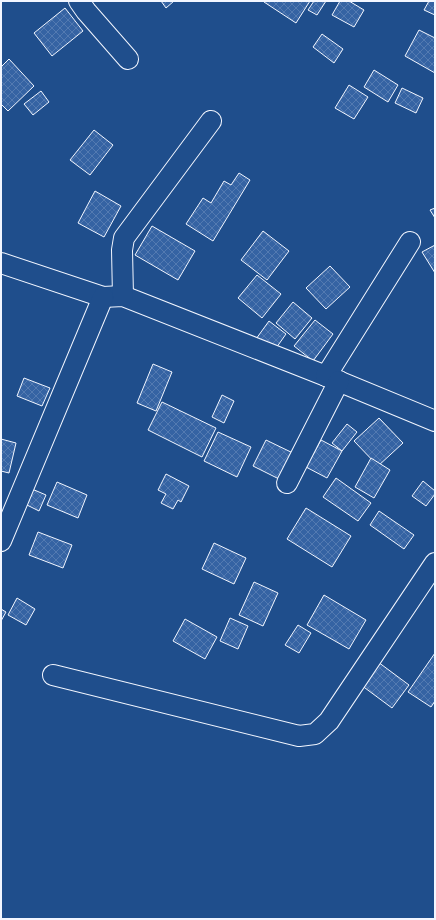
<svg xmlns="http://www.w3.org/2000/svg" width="436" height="920" viewBox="0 0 436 920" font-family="'Roboto Condensed',sans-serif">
<defs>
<pattern id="building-cross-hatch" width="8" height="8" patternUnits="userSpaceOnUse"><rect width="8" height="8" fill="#3563a3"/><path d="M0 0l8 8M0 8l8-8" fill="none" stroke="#537ab1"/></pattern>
</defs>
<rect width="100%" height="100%" fill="#1f4e8c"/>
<g fill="url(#building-cross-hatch)" stroke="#f2f6ff">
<polygon points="161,1 174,1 166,8"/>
<polygon points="265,1 310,1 296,23 264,2"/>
<polygon points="314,1 326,1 317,15 308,10"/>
<polygon points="340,1 349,1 364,10 354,27 332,15"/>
<polygon points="429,1 435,1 435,15 424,10"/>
<polygon points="65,8 83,31 52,56 34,33"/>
<polygon points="419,30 435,38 435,73 405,56"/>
<polygon points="322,34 343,49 334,63 313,47"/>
<polygon points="9,59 34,86 8,111 1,104 1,67"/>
<polygon points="374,70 398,85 388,102 364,87"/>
<polygon points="349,85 368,97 354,119 335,108"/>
<polygon points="402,88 423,98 416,113 395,103"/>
<polygon points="41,91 49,102 33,115 24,104"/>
<polygon points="94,130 113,145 90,175 70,160"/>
<polygon points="239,173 250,180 213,241 186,224 203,198 211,203 224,181 231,185"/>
<polygon points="95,191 121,206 104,237 78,223"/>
<polygon points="435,208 435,218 430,210"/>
<polygon points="152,226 195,251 178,280 135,255"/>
<polygon points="263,231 289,251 267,280 241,260"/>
<polygon points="435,245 435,273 422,252"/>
<polygon points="330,266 350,287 326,309 306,288"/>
<polygon points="257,275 281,294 262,318 238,298"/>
<polygon points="293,302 312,318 295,339 276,323"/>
<polygon points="315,320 333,334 313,361 294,346"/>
<polygon points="269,321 286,334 274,351 256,339"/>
<polygon points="153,364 172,372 156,411 137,403"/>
<polygon points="24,378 50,388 42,406 17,396"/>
<polygon points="222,395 234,401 224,423 212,417"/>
<polygon points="162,402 216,428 202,457 148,430"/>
<polygon points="379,418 403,443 378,466 354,441"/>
<polygon points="347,424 357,432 342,451 332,443"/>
<polygon points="218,432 251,447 237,477 204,461"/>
<polygon points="1,439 16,443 9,473 1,471"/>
<polygon points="266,440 295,454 281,480 253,466"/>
<polygon points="321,440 342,451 327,478 306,467"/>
<polygon points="371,458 390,470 374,498 355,487"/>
<polygon points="166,474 189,486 181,502 178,500 173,509 161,503 166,494 158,490"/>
<polygon points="336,478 371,503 358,521 323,497"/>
<polygon points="423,481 435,491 435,494 426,506 412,496"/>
<polygon points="57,482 87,495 78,518 47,505"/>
<polygon points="32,489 46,495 39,511 25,504"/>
<polygon points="306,508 351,536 332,567 287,539"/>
<polygon points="379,511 414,535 404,549 370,525"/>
<polygon points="38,532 72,545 63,568 29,555"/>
<polygon points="214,543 246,558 234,584 202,569"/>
<polygon points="254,582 278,593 263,626 239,615"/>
<polygon points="324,595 366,620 349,649 307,625"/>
<polygon points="17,598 35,609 26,625 8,615"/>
<polygon points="1,609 6,612 1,621"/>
<polygon points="230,618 248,626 238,649 220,641"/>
<polygon points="185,619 217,637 205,659 173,641"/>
<polygon points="298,625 311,633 299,653 285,645"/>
<polygon points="435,653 435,701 431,707 408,692"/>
<polygon points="378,662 409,685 392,708 361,685"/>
</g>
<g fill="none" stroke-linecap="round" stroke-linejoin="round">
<defs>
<g id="street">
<polyline points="79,1 86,11 128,59"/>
<polyline points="1,263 103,297 123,296 326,376 435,421"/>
<polyline points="123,296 122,250 124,238 211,121"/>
<polyline points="326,376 410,242"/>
<polyline points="287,483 339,381"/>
<polyline points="1,541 103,297"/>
<polyline points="53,675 299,736 315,734 329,721 435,563"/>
</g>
</defs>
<use href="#street" stroke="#f2f6ff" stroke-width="22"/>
<use href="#street" stroke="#1f4e8c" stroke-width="20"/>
</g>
<rect width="436" height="920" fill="none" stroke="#f2f6ff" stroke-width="4"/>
</svg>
